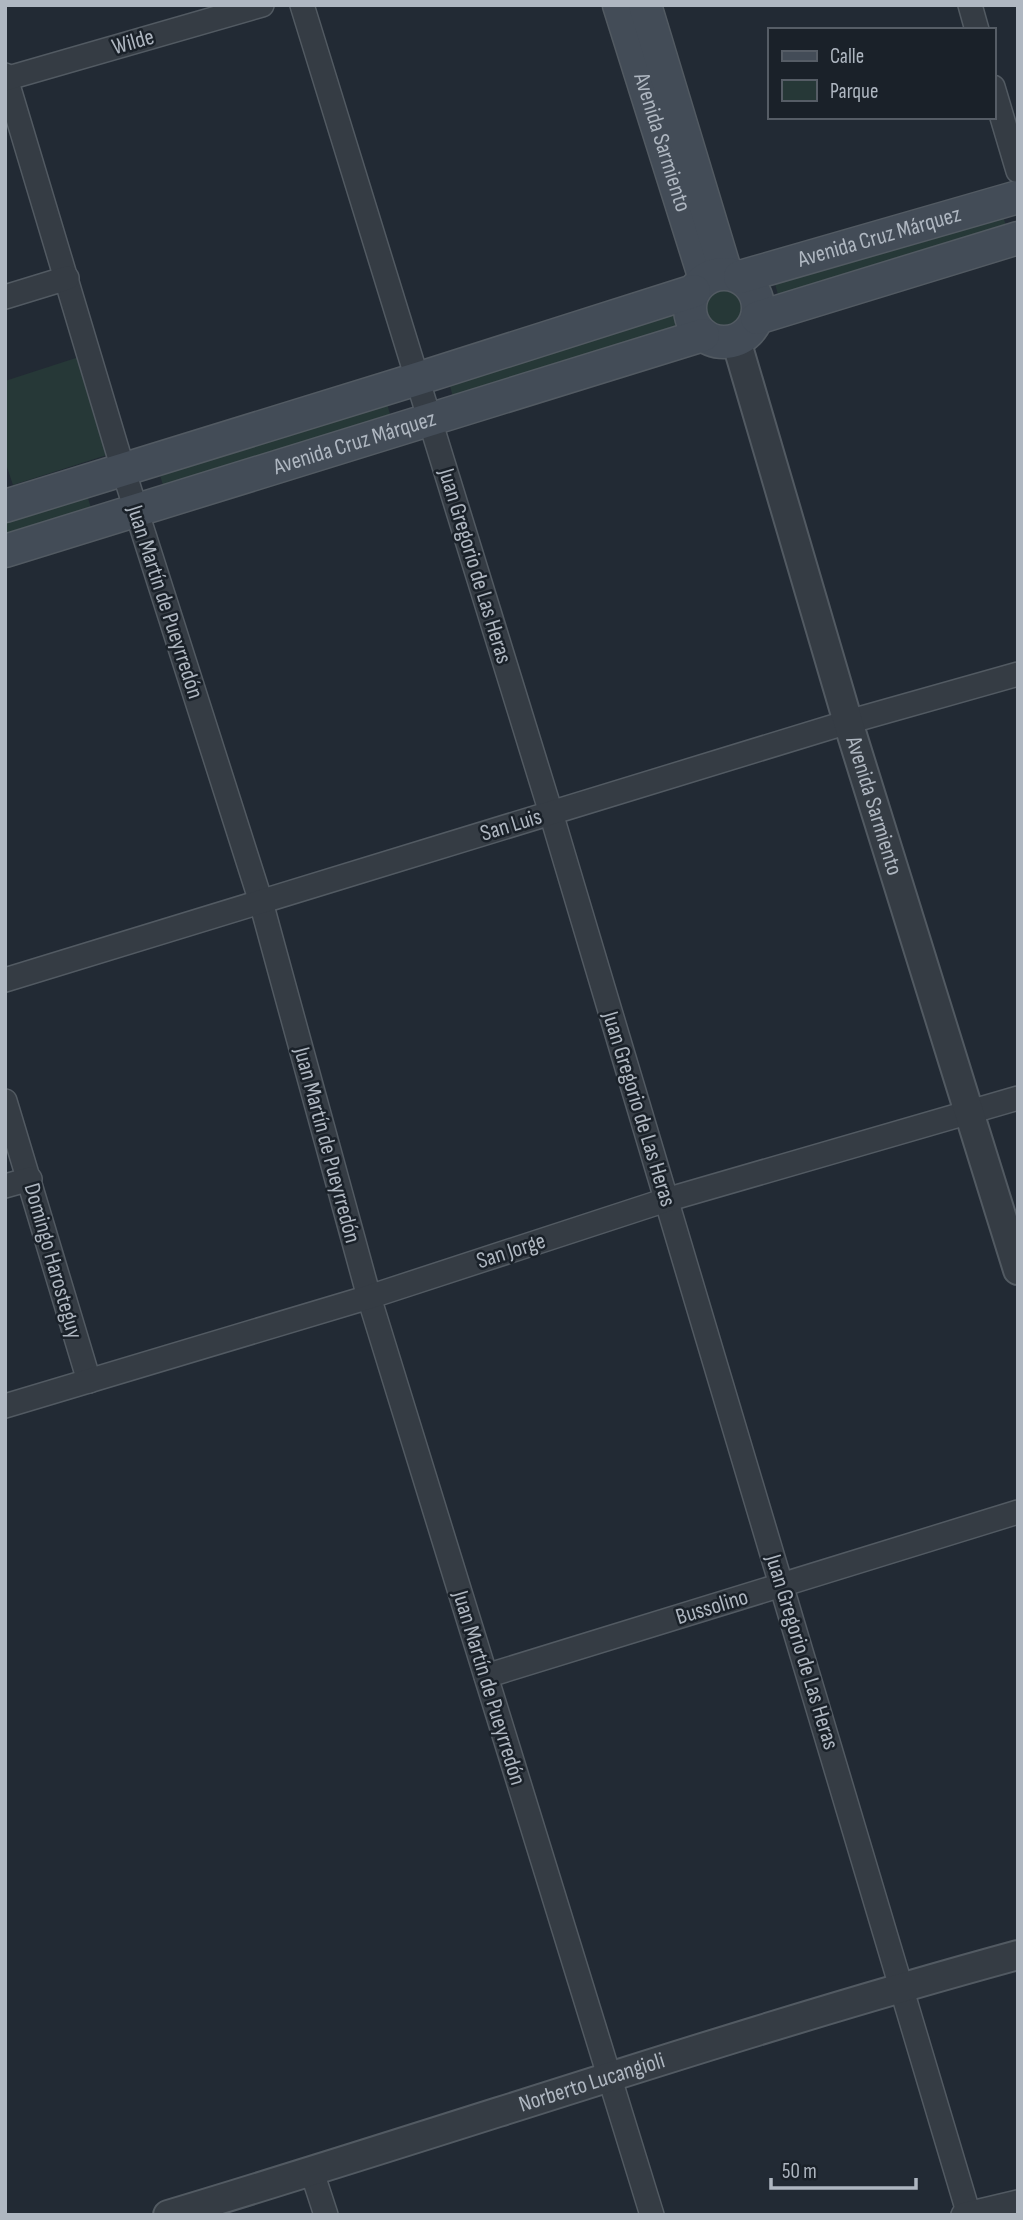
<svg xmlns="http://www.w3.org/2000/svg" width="1023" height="2220" viewBox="0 0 1023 2220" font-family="'Sofia Sans Condensed',sans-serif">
<rect width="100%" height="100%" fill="#222a34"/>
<g fill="#263837">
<polygon points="1001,208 1007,230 779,298 773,277"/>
<circle cx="724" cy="307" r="21"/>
<polygon points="675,307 681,328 453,397 447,375"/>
<polygon points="79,357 110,454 13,485 5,461 5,381"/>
<polygon points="386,400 392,421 164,489 158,468"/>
<polygon points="86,492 93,514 5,540 5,517"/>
</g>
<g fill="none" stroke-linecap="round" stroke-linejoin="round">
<defs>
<g id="minor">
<polyline points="302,5 551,813 969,2215"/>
<polyline points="970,5 977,30"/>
<polyline points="5,75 123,469 261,902 369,1297 652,2215"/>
<polyline points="5,79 262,5"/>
<polyline points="993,87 1018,171"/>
<polyline points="5,297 67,278"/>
<polyline points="5,980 848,722 1018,674"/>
<polyline points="5,1101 89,1381"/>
<polyline points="5,1186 30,1179"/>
<polyline points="5,1406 369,1297 666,1200 1018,1098"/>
<polyline points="486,1676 1018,1512"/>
<polyline points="312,2172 326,2215"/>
<polyline points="963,2215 1018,2202"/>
</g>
<g id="tertiary">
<path id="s1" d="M736,340l112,382 170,548"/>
<path id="s2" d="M168,2215c284,-85 564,-182 850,-260"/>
</g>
<g id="secondary">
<path id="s3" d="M619,5l86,274"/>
<polyline points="645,5 726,273"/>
<circle cx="724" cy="308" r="34"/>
<path id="s4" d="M740,277l278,-80"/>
<polyline points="757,318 1018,238"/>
<polyline points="5,506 417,379 694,291"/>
<path id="s5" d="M5,551l698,-216"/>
</g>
</defs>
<use href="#minor" stroke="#525a62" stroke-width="26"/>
<use href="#tertiary" stroke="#525a62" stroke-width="32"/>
<use href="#secondary" stroke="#525a62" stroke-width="35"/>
<use href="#minor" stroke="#353c44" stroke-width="23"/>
<use href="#tertiary" stroke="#353c44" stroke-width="28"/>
<use href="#secondary" stroke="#434c57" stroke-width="32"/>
</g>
<g text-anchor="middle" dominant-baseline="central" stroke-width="5" stroke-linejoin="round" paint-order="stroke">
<g font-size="23" fill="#afb7c1" stroke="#1a2129">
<text transform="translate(133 42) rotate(-16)">Wilde</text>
<text stroke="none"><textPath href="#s3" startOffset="144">Avenida Sarmiento</textPath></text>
<text stroke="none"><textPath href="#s4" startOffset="145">Avenida Cruz Márquez</textPath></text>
<text stroke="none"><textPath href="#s5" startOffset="366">Avenida Cruz Márquez</textPath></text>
<text transform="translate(475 566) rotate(73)">Juan Gregorio de Las Heras</text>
<text transform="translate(165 602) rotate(72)">Juan Martín de Pueyrredón</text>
<text stroke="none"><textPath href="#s1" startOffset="486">Avenida Sarmiento</textPath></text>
<text transform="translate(511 825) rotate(-17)">San Luis</text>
<text transform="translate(639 1109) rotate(73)">Juan Gregorio de Las Heras</text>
<text transform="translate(327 1145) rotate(75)">Juan Martín de Pueyrredón</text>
<text transform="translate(511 1251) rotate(-18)">San Jorge</text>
<text transform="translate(53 1261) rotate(74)">Domingo Harosteguy</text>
<text transform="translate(712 1607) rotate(-17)">Bussolino</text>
<text transform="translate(802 1652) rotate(73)">Juan Gregorio de Las Heras</text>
<text transform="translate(489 1688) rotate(73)">Juan Martín de Pueyrredón</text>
<text stroke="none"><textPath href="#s2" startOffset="444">Norberto Lucangioli</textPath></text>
</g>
</g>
<rect width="1023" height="2220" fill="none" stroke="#afb7c1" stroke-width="14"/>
<rect x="768" y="28" width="228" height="91" fill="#1a2129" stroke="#565d66" stroke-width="2"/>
<rect x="782" y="51" width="35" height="10" fill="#434c57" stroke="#565d66" stroke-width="2"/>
<text x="830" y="63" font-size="21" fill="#afb7c1">Calle</text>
<rect x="782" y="80" width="35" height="21" fill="#263837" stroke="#565d66" stroke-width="2"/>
<text x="830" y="98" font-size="21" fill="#afb7c1">Parque</text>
<path d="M771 2178v10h145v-10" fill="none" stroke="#afb7c1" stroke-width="3.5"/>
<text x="782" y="2178" font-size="21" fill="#afb7c1" stroke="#1a2129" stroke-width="5" paint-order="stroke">50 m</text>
</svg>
